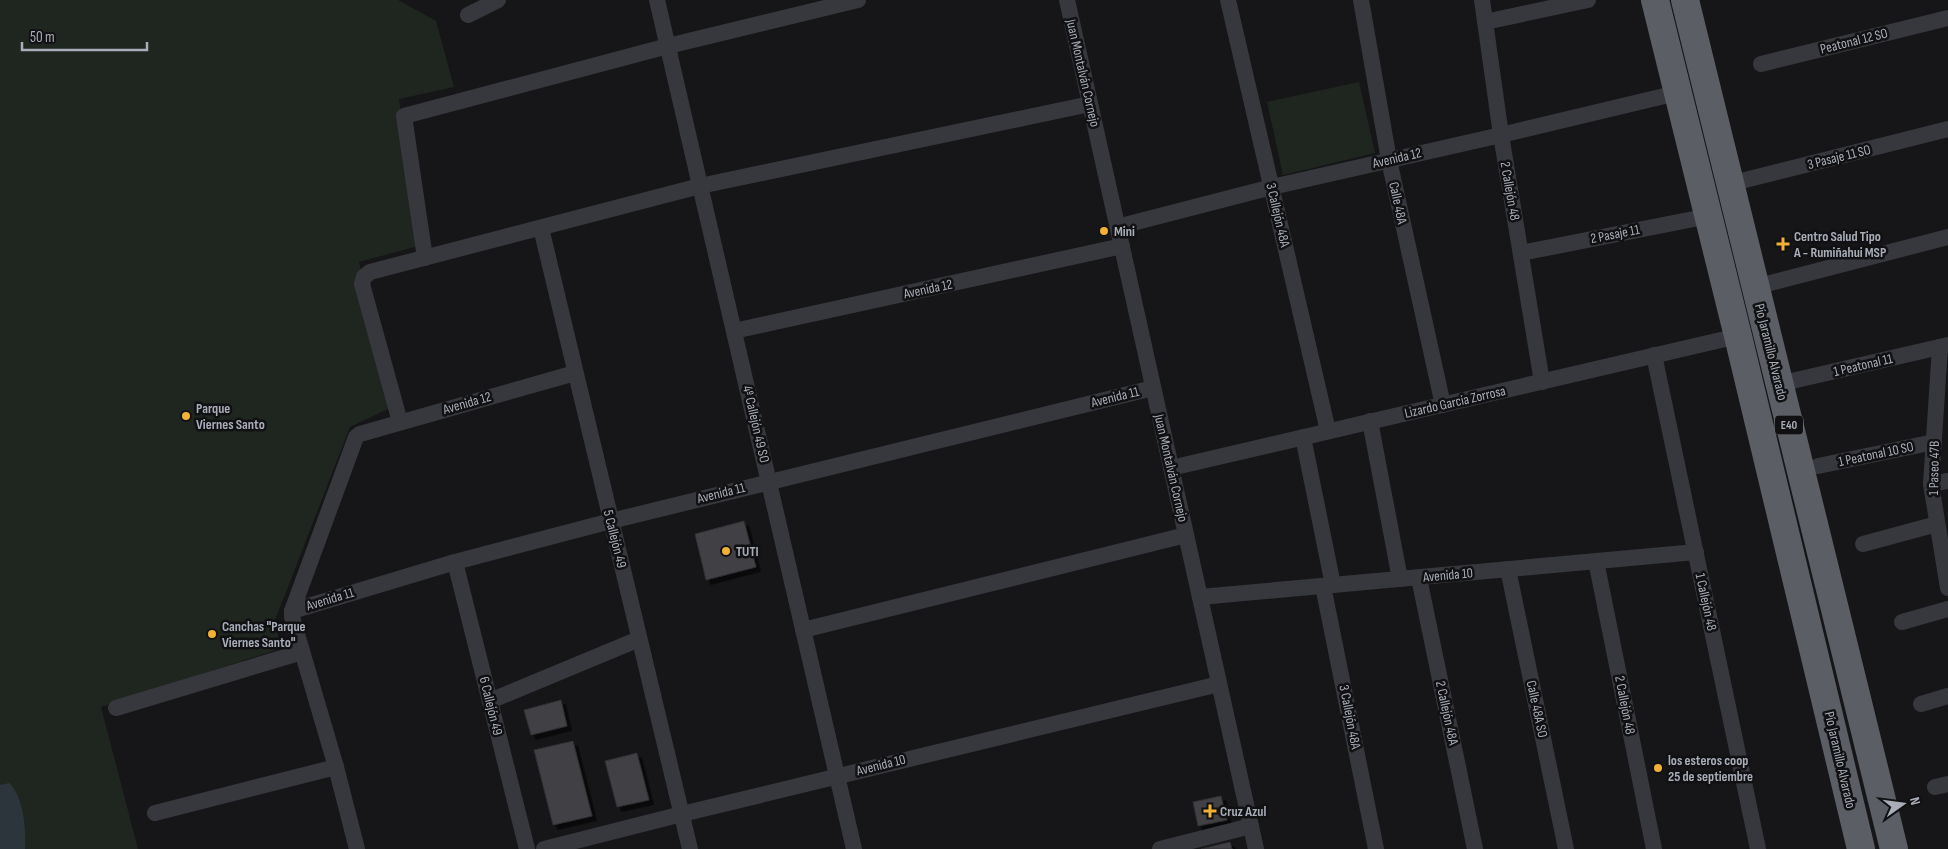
<svg xmlns="http://www.w3.org/2000/svg" width="1948" height="849" viewBox="0 0 1948 849" font-family="'Sofia Sans Condensed',sans-serif">
<defs>
<filter id="shadow"><feDropShadow dx="4.5" dy="4.5" stdDeviation="0" flood-color="#0009"/></filter>
</defs>
<rect width="100%" height="100%" fill="#161618"/>
<g fill="#1e261f">
<polygon points="0,0 398,0 436,21 454,87 399,99 418,246 359,262 394,406 350,427 274,623 282,648 101,707 138,849 0,849"/>
<polygon points="1359,82 1375,153 1283,175 1267,102"/>
</g>
<path fill="#2c353c" d="M9,783c15,14 17,47 16,66h-25v-64z"/>
<g fill="#404145" stroke="#303034" filter="url(#shadow)">
<polygon points="744,521 756,567 706,580 695,534"/>
<polygon points="561,700 567,726 531,735 524,710"/>
<polygon points="573,741 592,816 553,825 534,750"/>
<polygon points="637,753 649,800 617,807 605,761"/>
<polygon points="1221,796 1227,820 1198,826 1193,802"/>
<polygon points="1230,842 1232,849 1201,849"/>
</g>
<g fill="none" stroke-linecap="round" stroke-linejoin="round">
<g stroke="#37383d" stroke-width="16">
<polyline points="657,0 854,849"/>
<polyline points="1067,0 1256,849"/>
<polyline points="1228,0 1328,431"/>
<polyline points="1361,0 1389,160 1443,405"/>
<polyline points="1482,0 1501,135 1542,382"/>
<polyline points="468,15 498,0"/>
<polyline points="1485,22 1588,0"/>
<polyline points="1761,64 1948,18"/>
<polyline points="1729,184 1948,129"/>
<polyline points="1117,227 1272,187 1501,135 1677,93"/>
<polyline points="541,228 690,849"/>
<polyline points="1521,253 1709,216"/>
<polyline points="425,258 404,116 668,46 858,0"/>
<polyline points="1755,287 1948,237"/>
<polyline points="734,331 1122,246"/>
<polyline points="1940,347 1931,484 1948,588"/>
<polyline points="1654,355 1758,849"/>
<polyline points="1779,384 1948,345"/>
<polyline points="1370,421 1400,579"/>
<polyline points="400,422 362,284 364,277 370,272 700,186 1090,104"/>
<polyline points="1303,437 1333,585"/>
<polyline points="1818,466 1934,442"/>
<polyline points="1171,468 1738,336"/>
<polyline points="1931,484 1948,481"/>
<polyline points="1863,544 1937,524"/>
<polyline points="1596,561 1654,849"/>
<polyline points="455,562 527,849"/>
<polyline points="1508,569 1566,849"/>
<polyline points="1419,578 1475,849"/>
<polyline points="1323,586 1376,849"/>
<polyline points="1200,597 1696,552"/>
<polyline points="292,611 455,562 611,521 1153,388"/>
<polyline points="1902,622 1948,609"/>
<polyline points="803,630 1186,535"/>
<polyline points="490,701 639,639"/>
<polyline points="1921,704 1948,696"/>
<polyline points="116,708 302,652"/>
<polyline points="1935,787 1948,784"/>
<polyline points="155,813 336,767"/>
<polyline points="357,849 336,767 292,617 292,611 356,437 360,434 575,373"/>
<polyline points="544,849 682,814 1219,684"/>
<polyline points="1160,849 1251,826"/>
</g>
<g stroke="#5b5e65" stroke-width="28">
<polyline points="1655,0 1738,336 1861,849"/>
<polyline points="1685,0 1894,849"/>
</g>
</g>
<g fill="#f2b134" stroke="#111113" stroke-width="2">
<circle cx="1104" cy="231" r="5"/>
<path d="M1780.5 236.5h5v5h5v5h-5v5h-5v-5h-5v-5h5z"/>
<circle cx="186" cy="416" r="5"/>
<circle cx="726" cy="551" r="5"/>
<circle cx="212" cy="634" r="5"/>
<circle cx="1658" cy="768" r="5"/>
<path d="M1207.5 803.5h5v5h5v5h-5v5h-5v-5h-5v-5h5z"/>
</g>
<g text-anchor="middle" dominant-baseline="central" stroke-width="5" stroke-linejoin="round" paint-order="stroke">
<rect fill="#111113" stroke="#7b7e86" stroke-width="1" x="1775" y="415.5" width="28" height="19" rx="4"/>
<g font-size="12" font-weight="bold" fill="#a8adb8">
<text x="1789" y="425">E40</text>
</g>
<g font-size="14" fill="#a8adb8" stroke="#111113">
<text transform="translate(1854 41) rotate(-14)">Peatonal 12 SO</text>
<text transform="translate(1083 73) rotate(77)">Juan Montalván Cornejo</text>
<text transform="translate(1839 157) rotate(-14)">3 Pasaje 11 SO</text>
<text transform="translate(1397 158) rotate(-13)">Avenida 12</text>
<text transform="translate(1510 191) rotate(80)">2 Callejón 48</text>
<text transform="translate(1398 203) rotate(78)">Calle 48A</text>
<text transform="translate(1278 215) rotate(77)">3 Callejón 48A</text>
<text transform="translate(1615 234) rotate(-11)">2 Pasaje 11</text>
<text transform="translate(928 289) rotate(-12)">Avenida 12</text>
<text transform="translate(1771 352) rotate(76)">Pío Jaramillo Alvarado</text>
<text transform="translate(1863 365) rotate(-13)">1 Peatonal 11</text>
<text transform="translate(1115 397) rotate(-14)">Avenida 11</text>
<text transform="translate(1455 402) rotate(-13)">Lizardo García Zorrosa</text>
<text transform="translate(467 403) rotate(-16)">Avenida 12</text>
<text transform="translate(756 424) rotate(77)">4º Callejón 49 SO</text>
<text transform="translate(1876 454) rotate(-12)">1 Peatonal 10 SO</text>
<text transform="translate(1171 468) rotate(77)">Juan Montalván Cornejo</text>
<text transform="translate(1934 468) rotate(-89)">1 Paseo 47B</text>
<text transform="translate(721 493) rotate(-14)">Avenida 11</text>
<text transform="translate(615 539) rotate(76)">5 Callejón 49</text>
<text transform="translate(1448 575) rotate(-5)">Avenida 10</text>
<text transform="translate(330 599) rotate(-17)">Avenida 11</text>
<text transform="translate(1706 602) rotate(78)">1 Callejón 48</text>
<text transform="translate(1625 705) rotate(79)">2 Callejón 48</text>
<text transform="translate(491 706) rotate(76)">6 Callejón 49</text>
<text transform="translate(1537 709) rotate(78)">Calle 48A SO</text>
<text transform="translate(1447 713) rotate(78)">2 Callejón 48A</text>
<text transform="translate(1350 717) rotate(79)">3 Callejón 48A</text>
<text transform="translate(1840 760) rotate(77)">Pío Jaramillo Alvarado</text>
<text transform="translate(881 765) rotate(-14)">Avenida 10</text>
</g>
<g font-size="14" font-weight="bold" fill="#a8adb8" stroke="#111113" text-anchor="start">
<text x="1114" y="231">Mini</text>
<text x="1794" y="236">Centro Salud Tipo<tspan x="1794" dy="16">A - Rumiñahui MSP</tspan></text>
<text x="196" y="408">Parque<tspan x="196" dy="16">Viernes Santo</tspan></text>
<text x="736" y="551">TUTI</text>
<text x="222" y="626">Canchas "Parque<tspan x="222" dy="16">Viernes Santo"</tspan></text>
<text x="1668" y="760">los esteros coop<tspan x="1668" dy="16">25 de septiembre</tspan></text>
<text x="1220" y="811">Cruz Azul</text>
</g>
</g>
<g transform="translate(1903 804) rotate(76)" stroke="#111113" stroke-width="4" paint-order="stroke">
<path d="M0-4L9 19L0 12L-9 19Z" fill="#a8adb8"/>
<text y="-8" font-size="14" font-weight="bold" text-anchor="middle" fill="#a8adb8">N</text>
</g>
<path d="M22 42v8h125v-8" fill="none" stroke="#a8adb8" stroke-width="2.5"/>
<text x="30" y="42" font-size="15" fill="#a8adb8" stroke="#111113" stroke-width="4" paint-order="stroke">50 m</text>
</svg>
